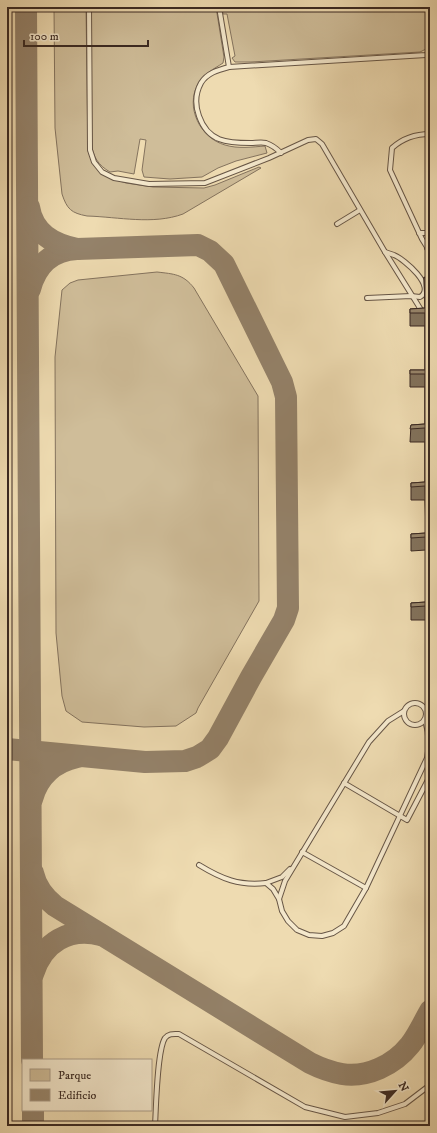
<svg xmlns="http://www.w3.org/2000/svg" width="437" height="1133" viewBox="0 0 437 1133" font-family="'IM FELL DW Pica',serif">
<rect width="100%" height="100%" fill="#eedbb1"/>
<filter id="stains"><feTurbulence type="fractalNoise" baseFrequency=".005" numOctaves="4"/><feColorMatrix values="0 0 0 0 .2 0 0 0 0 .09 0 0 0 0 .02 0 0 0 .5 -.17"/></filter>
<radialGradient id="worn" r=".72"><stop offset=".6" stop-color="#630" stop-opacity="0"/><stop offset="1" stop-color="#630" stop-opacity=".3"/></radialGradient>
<g fill="#cfbd99" stroke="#84735e">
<path d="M54,7h32l2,144 4,10 21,18 13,4 27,4 51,1 11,-3 44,-18 2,1 -78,46c-30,11 -64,3 -96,2 -16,-3 -20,-7 -25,-22l-7,-66z"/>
<path d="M91,7h125l8,50 -1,6c-9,6 -20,11 -25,21 -13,23 2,54 27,61 13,4 27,2 40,1l2,7 -31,8 -18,7 -16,9 -32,2 -26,-2 -2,-7 4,-30 -6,-1 -6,35 -16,-3 -8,1c-12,-7 -17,-15 -19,-30z"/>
<polygon points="222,7 430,7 430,47 420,52 251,62 235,62 232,58 235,56 227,14 223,14"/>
<path d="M157,272c17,2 26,2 37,16l64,108 1,205 -61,107 -2,5 -20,13 -32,1 -62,-5 -16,-11 -4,-15 -6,-63 -1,-276 7,-67 8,-7 8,-3z"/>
</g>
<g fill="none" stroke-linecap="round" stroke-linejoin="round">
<g stroke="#94826a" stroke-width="22">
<polyline points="26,7 32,1060"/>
<path d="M30,289c6,-23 22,-39 47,-40"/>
<path d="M7,749l138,13 40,-1 12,-4 13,-8 8,-11 33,-61 33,-57 4,-12 -2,-211 -4,-15 -58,-118 -14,-13 -12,-6 -121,4c-24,-5 -44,-16 -48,-42"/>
<path d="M32,799c6,-22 22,-37 45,-42"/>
<path d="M33,873c3,14 11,24 22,33l255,157c10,5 21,9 32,11 25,4 52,-9 68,-29 8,-10 13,-22 20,-34"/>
<path d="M33,974c10,-32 36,-47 68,-39"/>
<polyline points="33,1110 33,1126"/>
</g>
<defs>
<g id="lane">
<polyline points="89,7 90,150 94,162 102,172 114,178 149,184 205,183 269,158 308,140 316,139 322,144 385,252 423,313"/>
<polyline points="219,7 229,67"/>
<path d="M430,134c-15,0 -27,4 -38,14l-2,22 32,69 8,13"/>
<path d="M281,153c-4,-4 -9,-8 -15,-10 -4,-1 -11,0 -15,0 -24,0 -43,-1 -52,-27 -4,-11 -4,-22 2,-33 6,-10 17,-13 28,-16l197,-12 4,-3"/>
<polyline points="337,224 360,210"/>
<polyline points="419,233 430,233"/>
<polyline points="427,248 430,240"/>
<path d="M367,298l44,-2 9,1c17,-10 -16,-38 -26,-42 -3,-1 -6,-2 -9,-3"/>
<circle cx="415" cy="714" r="11"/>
<path d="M404,711l-16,10 -19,21 -84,139 -6,18 3,12 6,10 9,9 12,5 13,1 11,-3 11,-7 22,-38 61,-130c3,-14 2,-25 -2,-38"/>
<polyline points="344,783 407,820 430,776"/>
<polyline points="302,852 366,888"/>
<path d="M199,865c23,14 40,21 67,18"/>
<polyline points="279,899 273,889 266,883 282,877 290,869"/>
<path d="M155,1126c1,-17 2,-76 10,-88 4,-5 9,-4 14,-4l126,73 40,10 33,-4 27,-9 25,-19"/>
</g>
</defs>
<use href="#lane" stroke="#675646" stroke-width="6"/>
<use href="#lane" stroke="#f4e8cc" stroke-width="4"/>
</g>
<polygon fill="#83735d" stroke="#3a2922" points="424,277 430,281 427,707 426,620 411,620 411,603 426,602 426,550 411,551 411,534 426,533 425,500 411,500 411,483 425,482 425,442 410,442 411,425 425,424 425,387 410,387 410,370 425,370 425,326 410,326 410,309 425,308"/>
<polygon fill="#6a5e4c" stroke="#3a2922" points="430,691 430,705 427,707 427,694"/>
<polygon fill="#98866c" stroke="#3a2922" points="424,277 430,281 430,691 427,694 426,606 411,607 411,603 426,602 426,537 411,538 411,534 426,533 425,486 411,487 411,483 425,482 425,428 410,429 411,425 425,424 425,374 410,374 410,370 425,370 425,313 410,313 410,309 425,308"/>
<rect width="437" height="1133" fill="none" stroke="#eedbb1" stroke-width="24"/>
<rect x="8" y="8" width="421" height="1117" fill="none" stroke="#3a2922" stroke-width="2"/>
<rect x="12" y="12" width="413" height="1109" fill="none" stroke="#3a2922"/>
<rect x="22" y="1059" width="130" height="52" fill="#f4e8cc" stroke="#aa9c88"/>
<rect x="30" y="1069" width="20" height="12" fill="#cfbd99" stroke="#aa9c88"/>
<text x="58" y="1079" font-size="12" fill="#3a2922">Parque</text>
<rect x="30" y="1089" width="20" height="12" fill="#98866c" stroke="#aa9c88"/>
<text x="58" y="1099" font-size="12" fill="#3a2922">Edificio</text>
<g transform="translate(395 1091) rotate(63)" stroke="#f4e8cc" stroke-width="3" paint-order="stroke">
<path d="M0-3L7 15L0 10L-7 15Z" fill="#3a2922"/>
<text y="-6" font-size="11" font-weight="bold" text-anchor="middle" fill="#3a2922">N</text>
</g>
<path d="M24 40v6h124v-6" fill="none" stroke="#3a2922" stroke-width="2"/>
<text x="30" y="40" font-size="12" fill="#3a2922" stroke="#f4e8cc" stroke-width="3" paint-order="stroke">100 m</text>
<rect width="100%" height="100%" filter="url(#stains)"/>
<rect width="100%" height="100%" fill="url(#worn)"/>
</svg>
